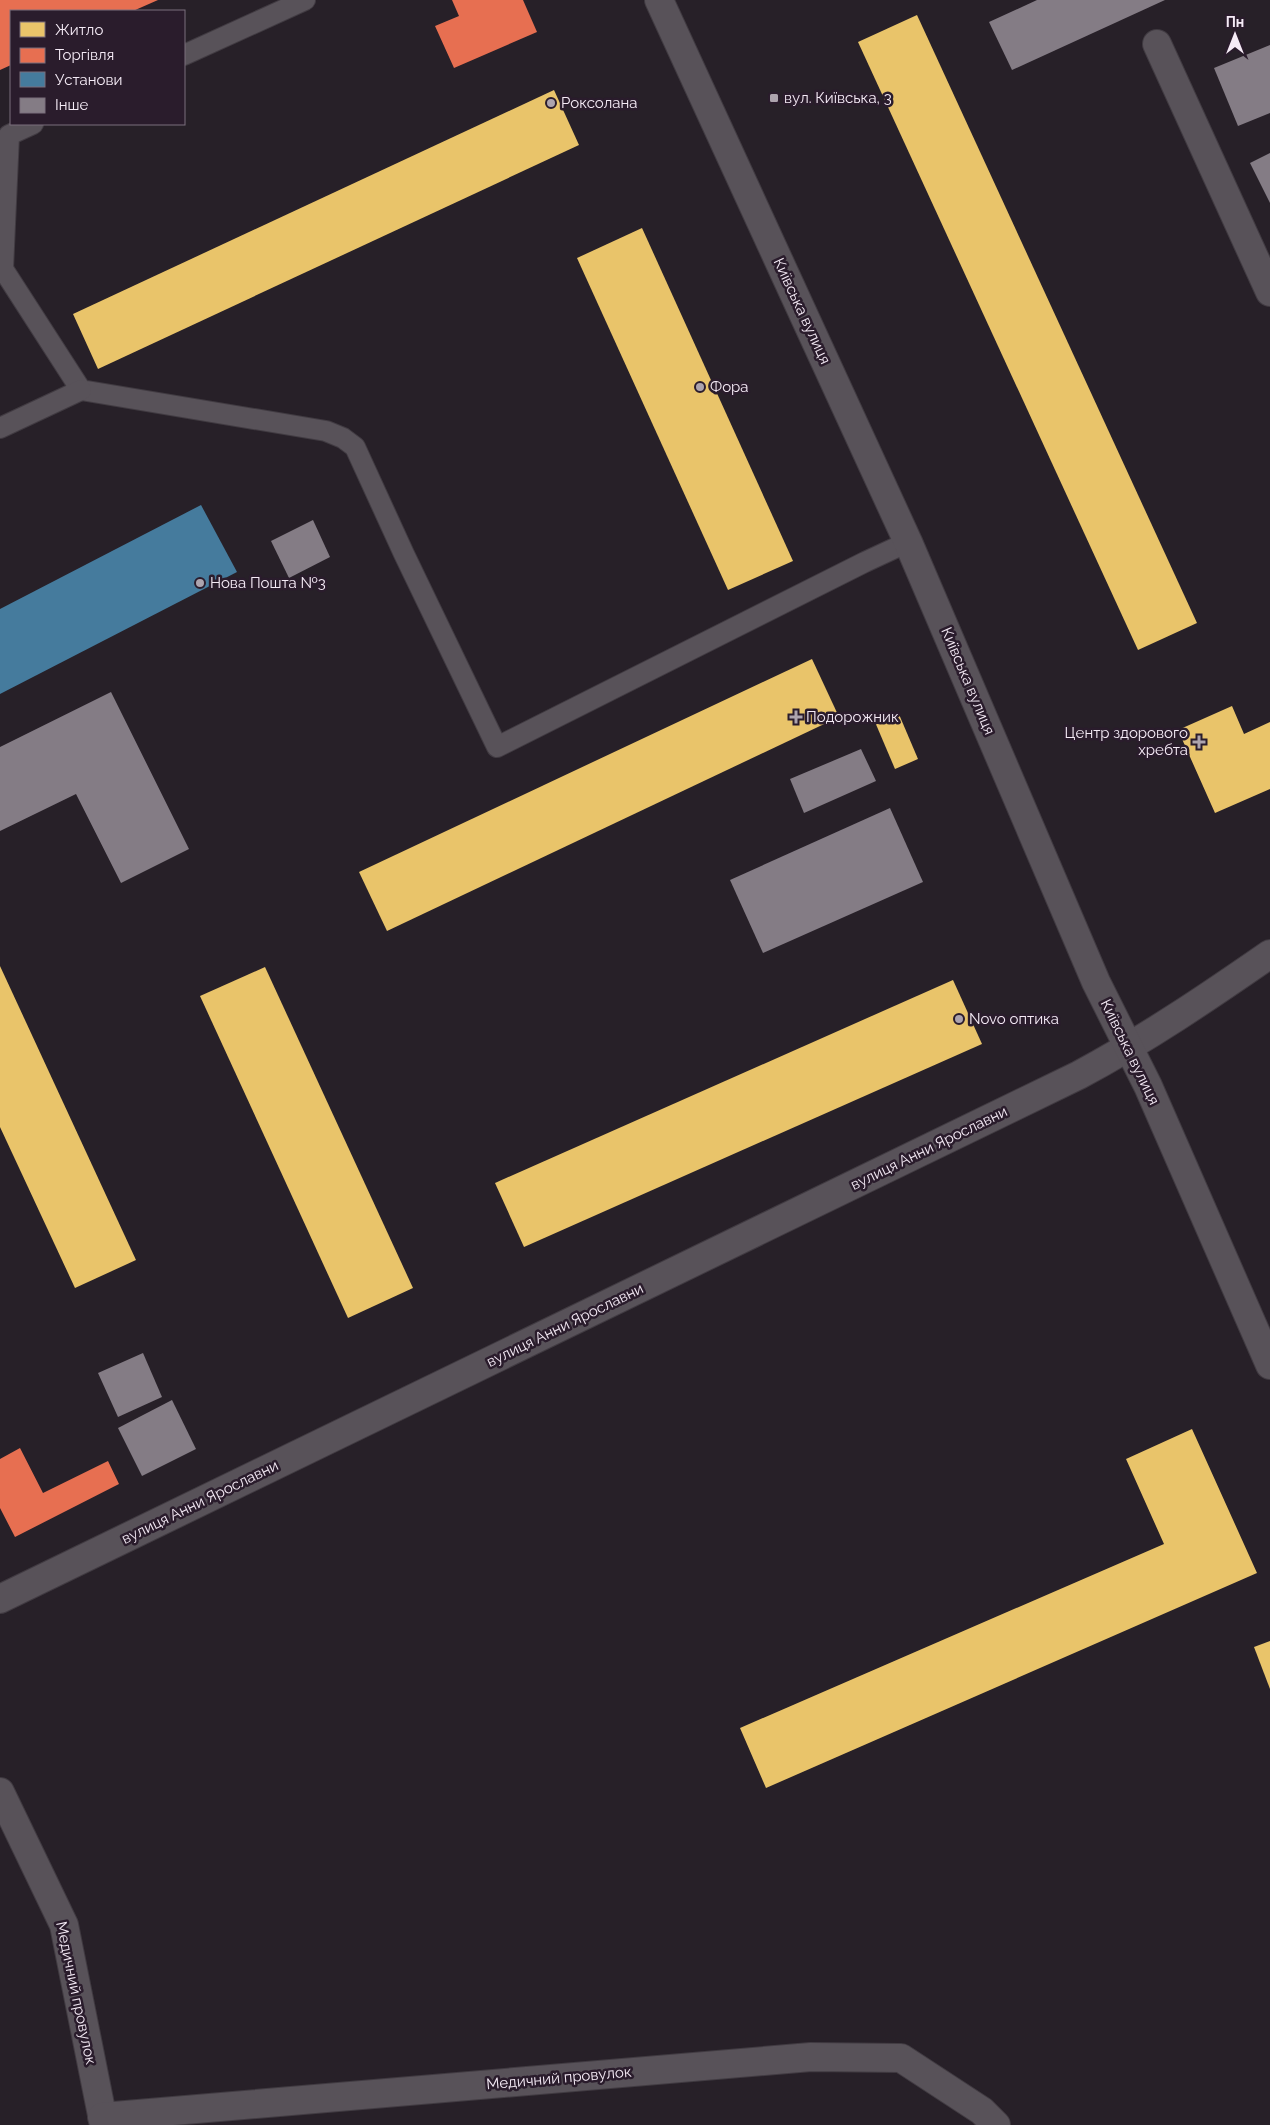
<svg xmlns="http://www.w3.org/2000/svg" width="1270" height="2125" viewBox="0 0 1270 2125" font-family="Raleway,sans-serif">
<rect width="100%" height="100%" fill="#272028"/>
<g fill="#e9c46a">
<polygon points="917,15 1197,623 1138,650 858,42"/>
<polygon points="554,90 579,145 98,369 73,314"/>
<polygon points="642,228 793,561 728,590 577,258"/>
<polygon points="812,659 839,717 387,931 359,872"/>
<polygon points="1232,706 1244,734 1270,722 1270,789 1215,813 1178,730"/>
<polygon points="898,712 918,759 895,769 875,722"/>
<polygon points="0,966 136,1260 75,1288 0,1127"/>
<polygon points="265,967 413,1288 348,1318 200,996"/>
<polygon points="953,980 982,1044 524,1247 495,1183"/>
<polygon points="1192,1429 1257,1573 766,1788 740,1728 1164,1544 1126,1459"/>
<polygon points="1270,1641 1270,1689 1254,1647"/>
</g>
<g fill="#e76f51">
<polygon points="0,0 158,0 133,11 11,11 11,65 0,70"/>
<polygon points="452,0 523,0 537,32 454,68 435,26 459,16"/>
<polygon points="20,1448 43,1493 108,1461 119,1484 15,1537 0,1508 0,1459"/>
</g>
<polygon fill="#457b9d" points="201,505 237,572 0,694 0,609"/>
<g fill="#847c85">
<polygon points="1037,0 1165,0 1012,70 989,22"/>
<polygon points="1270,45 1270,113 1238,126 1214,68"/>
<polygon points="1270,153 1270,203 1250,163"/>
<polygon points="313,520 330,557 289,578 271,541"/>
<polygon points="111,692 189,849 121,883 76,794 0,831 0,747"/>
<polygon points="861,749 876,781 804,813 790,779"/>
<polygon points="890,808 923,882 763,953 730,880"/>
<polygon points="143,1353 162,1397 118,1417 98,1373"/>
<polygon points="172,1400 196,1449 142,1476 118,1428"/>
</g>
<g fill="none" stroke-linecap="round" stroke-linejoin="round">
<defs>
<g id="service">
<polyline points="184,55 305,0"/>
<polyline points="33,124 9,135 3,269 81,390 326,431 343,438 355,447 404,554 497,747 865,562 908,542"/>
<polyline points="0,428 81,390"/>
</g>
<g id="minor">
<polyline points="1157,44 1270,292"/>
<path d="M0,1599l1079,-524c67,-36 129,-78 191,-121"/>
<polyline points="0,1792 64,1925 104,2125"/>
<polyline points="102,2117 811,2057 901,2058 982,2111 996,2125"/>
</g>
<polyline id="secondary" points="659,0 908,542 1096,982 1148,1086 1270,1365"/>
</defs>
<use href="#service" stroke="#413b42" stroke-width="22"/>
<use href="#minor" stroke="#413b42" stroke-width="30"/>
<use href="#secondary" stroke="#413b42" stroke-width="30"/>
<use href="#service" stroke="#585259" stroke-width="20"/>
<use href="#minor" stroke="#585259" stroke-width="28"/>
<use href="#secondary" stroke="#585259" stroke-width="28"/>
</g>
<g fill="#ada4ae" stroke="#2a1c2c" stroke-width="2">
<rect x="769" y="93" width="10" height="10" rx="2.5"/>
<circle cx="551" cy="103" r="5"/>
<circle cx="700" cy="387" r="5"/>
<circle cx="200" cy="583" r="5"/>
<path d="M793.5 709.5h5v5h5v5h-5v5h-5v-5h-5v-5h5z"/>
<path d="M1196.5 734.5h5v5h5v5h-5v5h-5v-5h-5v-5h5z"/>
<circle cx="959" cy="1019" r="5"/>
</g>
<g text-anchor="middle" dominant-baseline="central" stroke-width="5" stroke-linejoin="round" paint-order="stroke">
<g font-size="15" fill="#f5ebf6" stroke="#2a1c2c" text-anchor="start">
<text x="784" y="98">вул. Київська, 3</text>
<text x="561" y="103">Роксолана</text>
<text x="710" y="387">Фора</text>
<text x="210" y="583">Нова Пошта №3</text>
<text x="806" y="717">Подорожник</text>
<text x="1188" y="733" text-anchor="end">Центр здорового<tspan x="1188" dy="17">хребта</tspan></text>
<text x="969" y="1019">Novo оптика</text>
</g>
<g font-size="15" fill="#f5ebf6" stroke="#2a1c2c">
<text transform="translate(802 311) rotate(65)">Київська вулиця</text>
<text transform="translate(968 681) rotate(67)">Київська вулиця</text>
<text transform="translate(1130 1052) rotate(64)">Київська вулиця</text>
<text transform="translate(929 1148) rotate(-26)">вулиця Анни Ярославни</text>
<text transform="translate(565 1325) rotate(-26)">вулиця Анни Ярославни</text>
<text transform="translate(200 1502) rotate(-26)">вулиця Анни Ярославни</text>
<text transform="translate(76 1993) rotate(78)">Медичний провулок</text>
<text transform="translate(559 2078) rotate(-5)">Медичний провулок</text>
</g>
</g>
<rect x="10" y="10" width="175" height="115" fill="#2a1c2c" stroke="#7b6f7d"/>
<rect x="20" y="22" width="25" height="15" fill="#e9c46a" stroke="#7b6f7d"/>
<text x="55" y="35" font-size="15" fill="#f5ebf6">Житло</text>
<rect x="20" y="48" width="25" height="15" fill="#e76f51" stroke="#7b6f7d"/>
<text x="55" y="60" font-size="15" fill="#f5ebf6">Торгівля</text>
<rect x="20" y="72" width="25" height="15" fill="#457b9d" stroke="#7b6f7d"/>
<text x="55" y="85" font-size="15" fill="#f5ebf6">Установи</text>
<rect x="20" y="98" width="25" height="15" fill="#847c85" stroke="#7b6f7d"/>
<text x="55" y="110" font-size="15" fill="#f5ebf6">Інше</text>
<g transform="translate(1235 35)" stroke="#2a1c2c" stroke-width="4" paint-order="stroke">
<path d="M0-4L9 19L0 12L-9 19Z" fill="#f5ebf6"/>
<text y="-8" font-size="14" font-weight="bold" text-anchor="middle" fill="#f5ebf6">Пн</text>
</g>
</svg>
